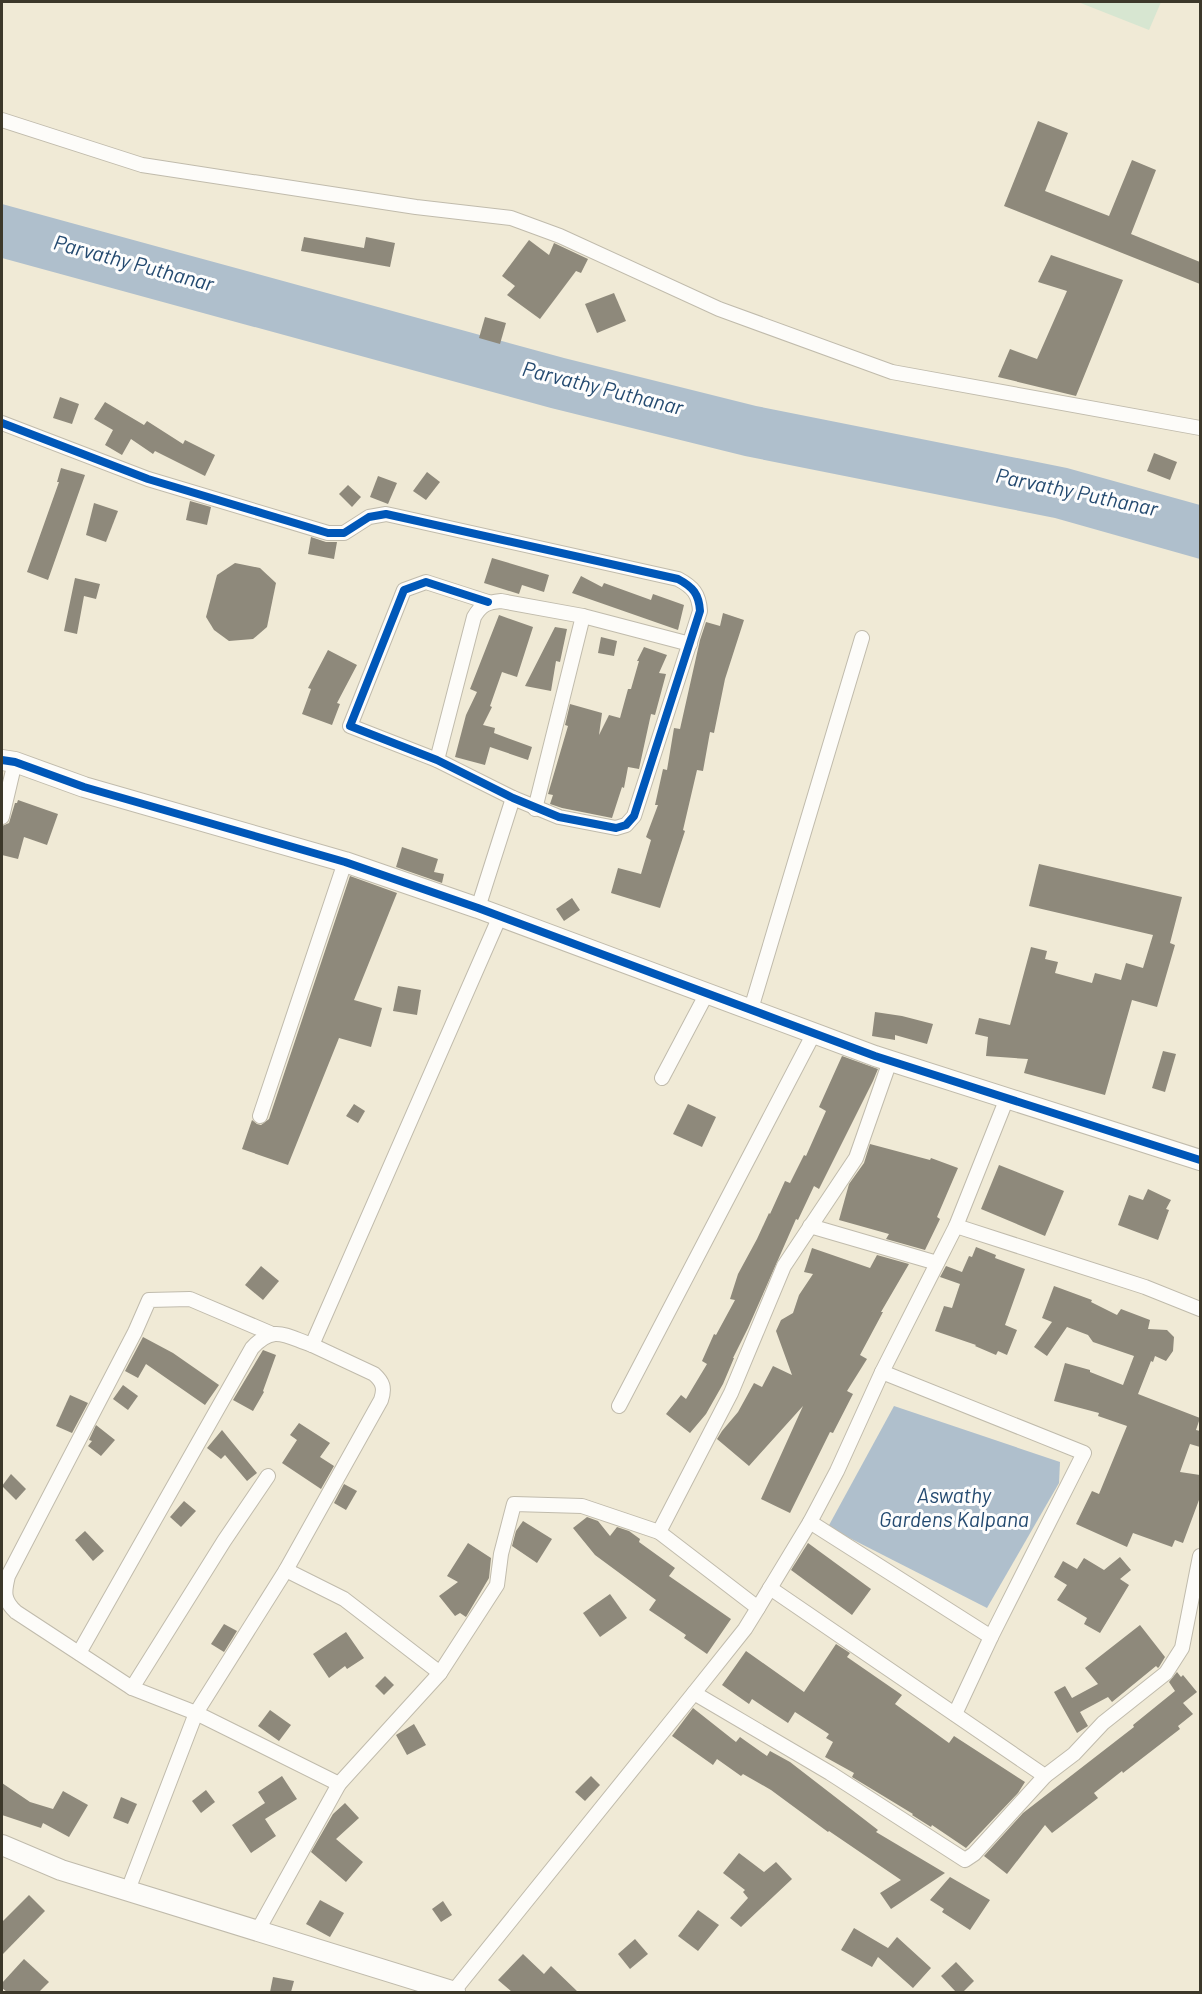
<svg xmlns="http://www.w3.org/2000/svg" width="1202" height="1994" viewBox="0 0 1202 1994" font-family="Barlow,sans-serif">
<rect width="100%" height="100%" fill="#f0ead6"/>
<polygon fill="#d7e6d1" points="1078,2 1161,2 1149,30"/>
<g fill="#afbfcc">
<polygon points="2,204 564,358 756,406 1067,468 1200,505 1200,559 1055,518 745,456 551,408 2,258"/>
<polygon points="894,1406 1060,1462 1059,1483 987,1608 828,1527"/>
</g>
<g fill="#8e897b">
<polygon points="1038,121 1068,133 1045,191 1109,216 1132,160 1156,170 1131,234 1200,262 1200,284 1004,206"/>
<polygon points="304,237 364,248 366,237 395,243 390,267 301,251"/>
<polygon points="529,240 549,255 554,243 588,259 581,273 576,271 540,319 507,295 515,286 502,276"/>
<polygon points="1051,255 1123,280 1076,396 998,377 1010,349 1037,359 1067,291 1038,282"/>
<polygon points="614,293 626,321 597,333 585,304"/>
<polygon points="485,317 506,323 500,344 479,338"/>
<polygon points="60,397 79,404 72,424 53,418"/>
<polygon points="105,402 144,425 147,421 183,444 185,440 215,455 205,476 155,451 153,454 131,439 122,455 105,445 113,430 94,419"/>
<polygon points="1154,453 1177,462 1170,480 1147,471"/>
<polygon points="61,468 85,475 48,580 27,572 59,482 57,482"/>
<polygon points="427,472 440,482 426,500 413,491"/>
<polygon points="378,476 397,483 388,504 370,497"/>
<polygon points="348,485 361,497 352,507 339,494"/>
<polygon points="190,501 211,507 207,525 186,520"/>
<polygon points="94,503 118,511 106,542 86,535"/>
<polygon points="311,537 326,542 337,542 334,559 308,554"/>
<polygon points="492,558 549,575 544,592 522,585 519,594 484,583"/>
<polygon points="235,563 260,568 276,583 267,627 253,639 229,641 214,630 206,617 217,575"/>
<polygon points="581,576 602,587 604,583 651,600 653,594 684,605 678,630 572,593"/>
<polygon points="75,578 100,584 96,599 84,596 77,634 64,631"/>
<polygon points="723,613 744,620 725,679 714,733 710,732 703,771 697,770 683,830 685,831 660,908 611,893 618,868 641,874 651,840 646,837 658,805 655,805 663,769 667,770 674,728 680,729 700,640 706,622 720,626"/>
<polygon points="499,615 533,627 517,677 502,672 490,706 492,707 483,725 495,728 494,733 532,747 528,760 490,747 485,765 455,757 466,715 477,692 470,689"/>
<polygon points="555,627 567,629 560,662 556,661 551,691 525,686"/>
<polygon points="601,637 617,641 614,656 598,653"/>
<polygon points="644,647 667,655 659,673 666,674 655,715 651,714 639,769 628,767 624,788 622,787 612,818 562,808 550,804 553,795 548,794 568,726 565,725 570,704 602,713 599,735 609,715 620,718 628,689 631,689 639,661 637,661"/>
<polygon points="328,650 357,665 337,703 340,704 332,725 302,714 311,689 308,688"/>
<polygon points="18,800 58,814 47,845 24,837 18,859 2,855 2,826 9,823 15,803 17,803"/>
<polygon points="402,847 438,859 434,872 444,874 442,883 396,867"/>
<polygon points="1039,864 1182,897 1170,943 1175,945 1157,1007 1132,1000 1105,1095 1024,1073 1028,1059 986,1056 988,1037 975,1034 979,1018 1010,1025 1031,947 1047,951 1045,959 1058,962 1055,973 1092,983 1095,973 1121,980 1126,963 1143,968 1153,935 1029,906"/>
<polygon points="350,876 397,893 354,1000 382,1008 371,1047 339,1038 288,1165 242,1149 252,1120 257,1124 261,1125 269,1119"/>
<polygon points="572,898 580,910 564,921 556,909"/>
<polygon points="398,986 421,990 417,1015 393,1011"/>
<polygon points="875,1012 902,1016 933,1024 927,1044 895,1035 895,1040 872,1036"/>
<polygon points="1163,1051 1176,1054 1165,1092 1152,1088"/>
<polygon points="842,1056 878,1069 873,1081 819,1189 814,1186 798,1220 796,1219 748,1328 733,1358 734,1358 723,1384 706,1414 690,1433 666,1414 681,1395 686,1399 707,1364 702,1361 714,1334 716,1335 735,1300 730,1299 738,1274 757,1239 769,1213 770,1214 785,1181 790,1183 804,1155 806,1156 826,1111 819,1107"/>
<polygon points="354,1104 365,1111 358,1123 346,1116"/>
<polygon points="688,1104 716,1117 702,1147 673,1134"/>
<polygon points="870,1144 930,1160 931,1158 958,1168 937,1217 940,1219 925,1250 886,1239 889,1234 839,1220 849,1184 864,1163"/>
<polygon points="999,1165 1064,1191 1045,1236 981,1209"/>
<polygon points="1148,1189 1171,1200 1166,1209 1169,1210 1158,1240 1118,1225 1129,1195 1143,1200"/>
<polygon points="976,1247 996,1255 995,1258 1025,1269 1005,1325 1017,1330 1007,1355 998,1351 996,1355 975,1346 976,1345 935,1331 944,1306 952,1308 960,1284 940,1277 946,1266 962,1272 969,1256 972,1257"/>
<polygon points="812,1248 870,1268 877,1255 909,1264 881,1312 883,1312 860,1355 867,1359 847,1391 853,1394 833,1433 830,1432 790,1513 761,1499 803,1406 749,1466 717,1439 722,1431 738,1412 754,1383 762,1387 773,1366 792,1375 776,1331 781,1320 793,1313 799,1295 813,1274 804,1272"/>
<polygon points="261,1266 279,1281 263,1300 245,1285"/>
<polygon points="1054,1286 1092,1300 1091,1302 1117,1315 1121,1309 1150,1320 1148,1329 1167,1330 1174,1337 1173,1351 1166,1361 1155,1356 1153,1362 1151,1361 1138,1394 1200,1418 1196,1430 1200,1431 1200,1447 1190,1444 1180,1472 1200,1475 1199,1500 1183,1543 1175,1540 1172,1547 1133,1533 1127,1547 1076,1524 1092,1491 1099,1494 1127,1426 1098,1416 1099,1413 1054,1401 1065,1363 1090,1370 1090,1372 1123,1385 1134,1356 1093,1342 1088,1335 1067,1327 1047,1356 1034,1347 1052,1322 1042,1318"/>
<polygon points="143,1337 173,1353 219,1385 205,1405 146,1364 138,1378 125,1371"/>
<polygon points="263,1350 276,1355 263,1391 264,1392 253,1411 233,1400"/>
<polygon points="123,1385 138,1396 128,1410 113,1399"/>
<polygon points="70,1395 88,1403 72,1433 56,1426"/>
<polygon points="299,1423 330,1443 320,1457 334,1466 321,1489 282,1463 297,1440 290,1435"/>
<polygon points="96,1425 115,1440 101,1456 88,1446 92,1441 89,1440"/>
<polygon points="222,1430 257,1473 247,1481 225,1455 221,1459 207,1448"/>
<polygon points="11,1474 26,1489 16,1500 2,1486"/>
<polygon points="344,1484 357,1491 346,1510 334,1503"/>
<polygon points="184,1501 196,1511 181,1527 170,1517"/>
<polygon points="587,1517 598,1521 610,1536 617,1527 629,1531 640,1539 639,1542 675,1568 669,1576 731,1619 707,1654 684,1638 686,1635 649,1610 656,1600 595,1555 573,1528"/>
<polygon points="523,1521 552,1539 537,1563 512,1546 516,1531"/>
<polygon points="85,1531 104,1551 93,1561 75,1540"/>
<polygon points="468,1543 491,1558 489,1578 466,1617 460,1613 455,1616 439,1596 458,1582 447,1576"/>
<polygon points="808,1543 871,1589 852,1615 791,1570"/>
<polygon points="1120,1557 1131,1570 1120,1579 1129,1585 1100,1633 1084,1624 1087,1618 1057,1600 1067,1585 1054,1577 1063,1561 1077,1569 1084,1558 1104,1570"/>
<polygon points="610,1594 627,1618 600,1637 583,1613"/>
<polygon points="224,1624 237,1631 224,1652 211,1644"/>
<polygon points="1140,1625 1165,1657 1159,1667 1158,1668 1156,1666 1112,1702 1108,1697 1080,1712 1088,1726 1077,1733 1054,1692 1065,1686 1072,1698 1098,1684 1085,1668"/>
<polygon points="346,1632 364,1658 347,1669 345,1666 329,1678 313,1654"/>
<polygon points="836,1644 850,1653 847,1657 902,1695 895,1704 949,1743 954,1736 1025,1782 1018,1793 966,1848 932,1825 931,1827 912,1815 913,1814 852,1777 854,1773 825,1757 833,1742 826,1738 829,1734 795,1712 788,1723 752,1699 749,1704 722,1685 746,1651 804,1692"/>
<polygon points="1177,1672 1181,1677 1183,1675 1197,1692 1183,1703 1193,1714 1178,1726 1180,1729 1123,1773 1122,1771 1094,1793 1098,1798 1052,1833 1045,1825 1007,1874 984,1856 1023,1813 1134,1727 1133,1725 1175,1691 1169,1682"/>
<polygon points="385,1676 394,1685 384,1695 375,1686"/>
<polygon points="693,1708 736,1742 740,1737 767,1756 770,1751 790,1762 878,1830 876,1832 945,1873 891,1909 880,1893 901,1880 829,1831 828,1832 771,1790 743,1774 741,1776 717,1759 713,1765 672,1736"/>
<polygon points="270,1710 291,1725 279,1741 258,1726"/>
<polygon points="414,1724 426,1745 407,1755 396,1735"/>
<polygon points="282,1776 297,1799 265,1819 276,1836 251,1853 232,1825 265,1803 258,1792"/>
<polygon points="591,1776 600,1785 585,1801 575,1792"/>
<polygon points="2,1783 30,1802 53,1809 63,1791 88,1805 69,1837 43,1823 41,1828 2,1815"/>
<polygon points="206,1790 215,1802 201,1813 192,1801"/>
<polygon points="121,1797 137,1804 128,1824 113,1818"/>
<polygon points="345,1803 359,1818 336,1839 363,1862 346,1882 311,1852 333,1814"/>
<polygon points="739,1853 764,1872 776,1862 792,1879 741,1927 730,1918 748,1898 743,1892 745,1890 723,1873"/>
<polygon points="950,1877 990,1900 970,1930 942,1912 944,1909 930,1900"/>
<polygon points="29,1895 45,1911 2,1955 2,1922"/>
<polygon points="320,1900 344,1913 330,1937 306,1924"/>
<polygon points="443,1901 452,1915 441,1922 432,1909"/>
<polygon points="698,1910 719,1925 698,1951 678,1936"/>
<polygon points="854,1928 888,1948 897,1937 931,1968 913,1988 878,1957 872,1967 841,1950"/>
<polygon points="635,1939 648,1954 630,1969 618,1954"/>
<polygon points="523,1954 544,1974 551,1966 578,1992 512,1992 498,1980"/>
<polygon points="24,1959 49,1982 39,1992 7,1992 2,1988 2,1983"/>
<polygon points="956,1962 974,1981 963,1992 956,1992 941,1976"/>
<polygon points="273,1977 294,1981 291,1992 270,1992"/>
</g>
<g fill="none" stroke-linecap="round" stroke-linejoin="round">
<defs>
<g id="street">
<polyline points="2,120 142,165 416,207 511,218 560,236 719,309 892,372 1200,428"/>
<path d="M2,423l146,56 180,54h16l25,-16 17,-3 292,65c15,8 21,15 22,32l-66,205 -8,9 -10,3 -57,-11 -46,-19 -76,-38 -87,-34 54,-136 22,-8 62,20"/>
<path d="M437,760l37,-143c7,-12 13,-15 27,-16l82,15 107,28"/>
<polyline points="535,809 583,616"/>
<polyline points="2,817 15,762"/>
<polyline points="478,908 513,798"/>
<polyline points="751,1009 862,638"/>
<polyline points="662,1078 707,993"/>
<polyline points="1007,1098 956,1226 1145,1287 1200,1309"/>
<polyline points="260,1116 345,862"/>
<polyline points="810,1226 937,1263"/>
<path d="M270,1333l-80,-34 -41,1 -14,32 -127,244c-4,16 -5,24 8,36l116,76 64,25 90,-143 95,-170c4,-12 2,-18 -7,-26l-62,-29"/>
<polyline points="619,1406 814,1033"/>
<polyline points="810,1522 991,1637 1084,1453 882,1372"/>
<polyline points="286,1570 344,1599 440,1673"/>
<polyline points="770,1588 1045,1776 1074,1754 1103,1723 1166,1673 1182,1648 1200,1556"/>
<polyline points="758,1608 659,1532 731,1393 784,1266 856,1158 890,1061"/>
<path d="M79,1653l173,-305c22,-24 33,-12 60,-3l188,-429"/>
<polyline points="132,1688 224,1541 268,1476"/>
<polyline points="694,1693 830,1773 965,1860 974,1854 1045,1776"/>
<polyline points="955,1714 991,1637"/>
<polyline points="339,1784 440,1673 497,1585 501,1554 514,1504 582,1506 659,1532"/>
<polyline points="128,1890 196,1713 339,1784 258,1930"/>
<polyline points="453,1992 694,1693 745,1629 758,1608 810,1522 837,1471 882,1372 956,1226"/>
</g>
<g id="secondary">
<polyline points="2,760 15,762 84,787 345,862 478,908 875,1056 1200,1160"/>
<polyline points="2,1845 61,1870 455,1992"/>
</g>
</defs>
<use href="#street" stroke="#c0bbac" stroke-width="16"/>
<use href="#secondary" stroke="#c0bbac" stroke-width="22"/>
<use href="#street" stroke="#fdfcf9" stroke-width="14"/>
<use href="#secondary" stroke="#fdfcf9" stroke-width="20"/>
<defs>
<g id="cycleway">
<path d="M2,423l146,56 180,54h16l25,-16 17,-3 292,65c15,8 21,15 22,32l-66,205 -8,9 -10,3 -57,-11 -46,-19 -76,-38 -87,-34 54,-136 22,-8 62,20"/>
<polyline points="2,760 15,762 84,787 345,862 478,908 875,1056 1200,1160"/>
</g>
</defs>
<use href="#cycleway" stroke="#fdfdfd" stroke-width="11"/>
<use href="#cycleway" stroke="#0057b8" stroke-width="8"/>
</g>
<g text-anchor="middle" dominant-baseline="central" stroke-width="6" stroke-linejoin="round" paint-order="stroke">
<g font-size="21" font-style="italic" fill="#244a70" stroke="#fdfdfd">
<text transform="translate(134 262) rotate(15)">Parvathy Puthanar</text>
<text transform="translate(603 387) rotate(14)">Parvathy Puthanar</text>
<text transform="translate(1077 491) rotate(12)">Parvathy Puthanar</text>
<text x="954" y="1494">Aswathy<tspan x="954" dy="24">Gardens Kalpana</tspan></text>
</g>
</g>
<rect width="1202" height="1994" fill="none" stroke="#3c382a" stroke-width="6"/>
</svg>
